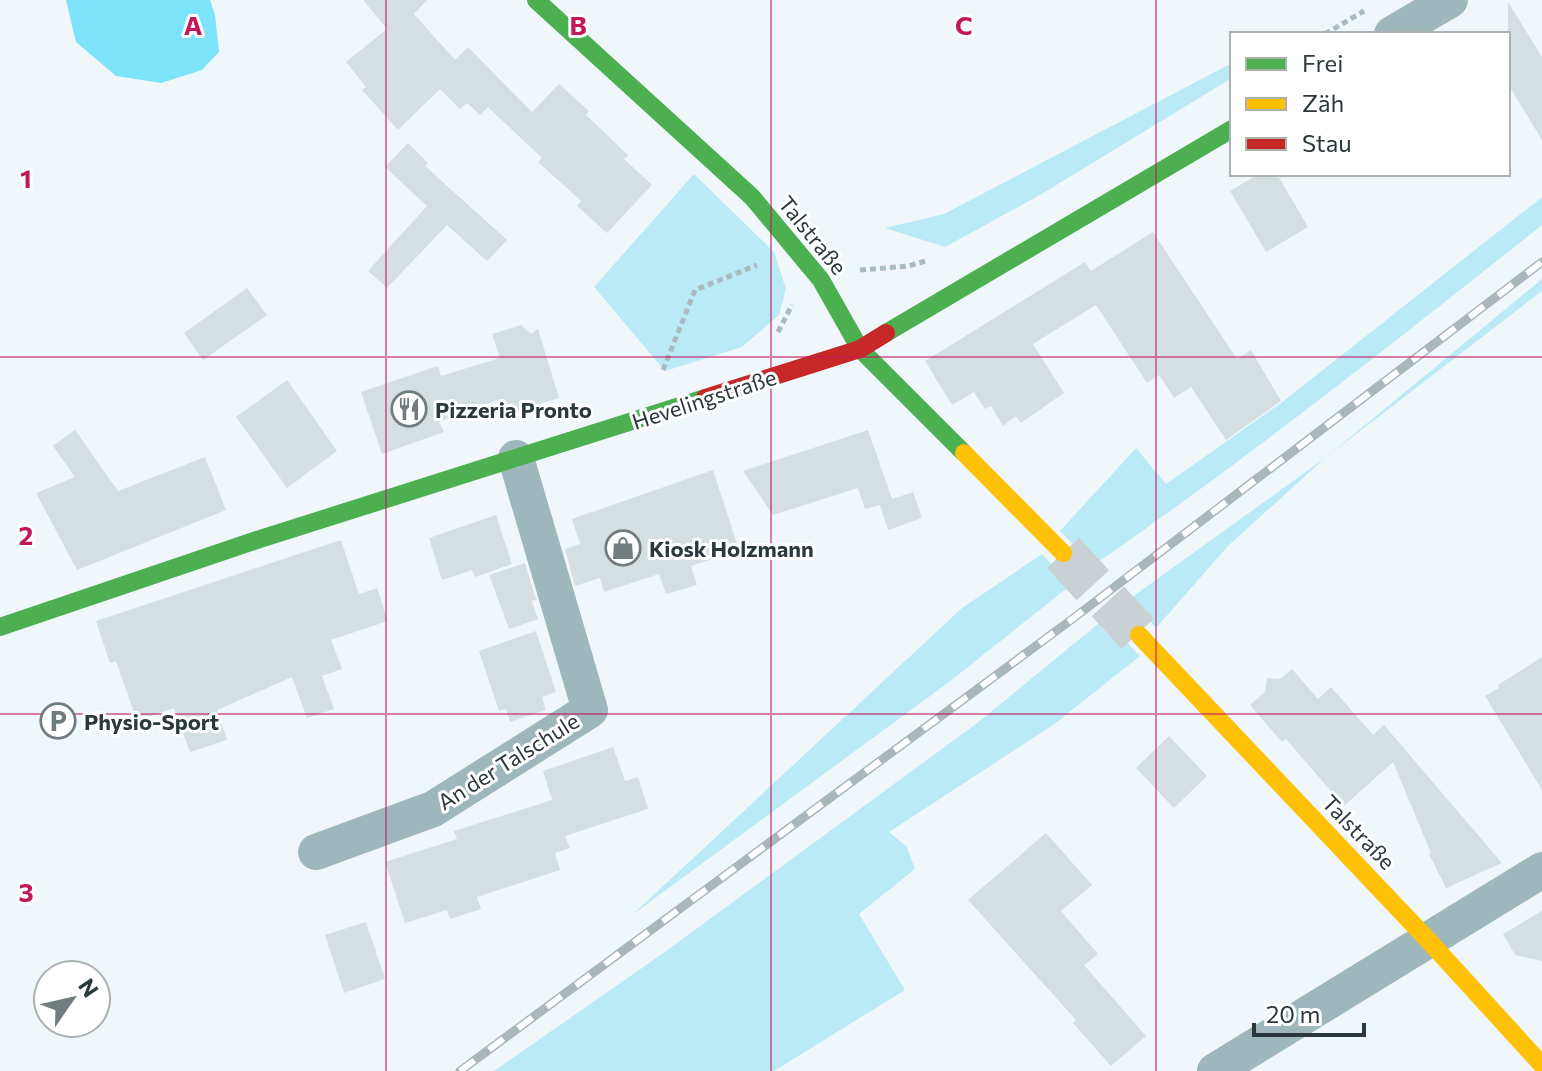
<svg xmlns="http://www.w3.org/2000/svg" width="1542" height="1071" viewBox="0 0 1542 1071" font-family="Commissioner,sans-serif">
<rect width="100%" height="100%" fill="#f0f7fa"/>
<g fill="#bbeaf7">
<polygon points="1232,63 1232,78 1040,195 945,247 885,228 944,214"/>
<polygon points="694,174 774,252 786,289 779,315 742,347 665,371 594,287"/>
<path d="M1542,197v28c-147,117 -294,233 -448,340l-34,-34 76,-83 30,36 115,-81z"/>
<polygon points="1542,279 1542,291 1325,458 1228,546 1156,628 1128,600 1325,458"/>
<polygon points="1042,554 1071,585 949,682 632,915 962,608"/>
<polygon points="1104,619 1140,656 1053,725 889,832 907,847 915,869 859,914 905,990 774,1071 494,1071 662,954 976,724"/>
</g>
<polygon fill="#7ce3fa" points="66,0 210,0 215,15 219,52 202,70 161,83 116,76 76,42"/>
<g fill="#d5dee1">
<polygon points="363,0 427,0 414,14 455,60 468,47 532,112 559,84 589,111 586,115 628,155 624,159 652,185 607,233 577,206 581,201 538,162 542,158 488,107 480,115 467,103 460,109 440,89 398,130 362,90 366,87 346,62 387,29"/>
<polygon points="1508,2 1542,57 1542,140 1508,84"/>
<polygon points="408,143 428,163 425,166 507,240 487,261 447,225 387,288 368,271 427,206 385,167"/>
<polygon points="1259,174 1277,174 1308,227 1266,252 1230,191"/>
<polygon points="1153,232 1237,359 1251,350 1281,401 1226,440 1191,387 1174,398 1159,375 1147,383 1096,305 1033,344 1064,393 1021,423 1016,416 1003,426 991,406 985,409 974,392 952,405 925,361 1085,262 1091,271"/>
<polygon points="247,288 267,315 203,360 184,333"/>
<polygon points="521,325 531,334 538,329 559,398 501,416 497,400 439,422 444,432 382,454 361,392 438,366 441,376 500,358 492,334"/>
<polygon points="287,380 337,451 287,488 236,417"/>
<polygon points="75,430 118,491 205,457 226,510 77,570 36,493 75,477 53,446"/>
<polygon points="868,430 892,499 913,492 922,518 888,530 880,505 865,509 858,488 773,515 743,471"/>
<polygon points="713,470 739,550 691,566 697,585 666,594 659,574 604,592 600,578 575,586 565,549 580,544 572,519"/>
<polygon points="496,515 512,564 475,577 472,570 442,580 429,538"/>
<polygon points="341,540 359,594 377,588 388,621 331,640 342,669 322,676 334,709 307,718 292,677 217,710 227,740 190,752 174,708 137,721 116,661 110,663 96,621"/>
<polygon points="525,563 536,600 532,601 538,619 509,629 489,575"/>
<polygon points="536,631 556,692 542,697 546,710 510,722 506,709 499,711 479,651"/>
<polygon points="1542,657 1542,790 1485,696 1499,688 1498,685"/>
<polygon points="1292,669 1318,699 1331,687 1373,735 1384,725 1502,863 1446,888 1429,854 1431,853 1393,762 1344,806 1286,739 1282,742 1250,705 1265,692 1267,678 1280,679"/>
<polygon points="1169,736 1207,776 1174,808 1136,768"/>
<polygon points="613,747 625,781 638,777 648,809 565,836 570,848 555,853 560,870 477,897 481,909 450,919 447,910 405,923 385,862 457,839 454,831 552,800 543,771"/>
<polygon points="1046,833 1092,885 1061,911 1098,954 1084,965 1146,1036 1111,1066 1073,1023 1076,1020 968,900"/>
<polygon points="1542,911 1542,961 1515,955 1503,934"/>
<polygon points="366,922 385,979 344,993 325,935"/>
</g>
<g fill="none" stroke-linecap="round" stroke-linejoin="round">
<polyline stroke="#c9d1d4" stroke-width="44" stroke-dasharray="44 22" stroke-linecap="butt" points="1063,553 1139,635"/>
<g stroke="#a9bbbe" stroke-width="5" stroke-dasharray="6 4" stroke-linecap="butt">
<polyline points="1325,34 1364,11"/>
<polyline points="860,270 909,266 925,261"/>
<polyline points="778,332 792,305"/>
<polyline points="663,370 695,290 757,265"/>
</g>
<g stroke="#9eb7bd" stroke-width="36">
<polyline points="1392,34 1450,0"/>
<polyline points="316,852 433,809 590,710 516,458"/>
<polyline points="1215,1071 1542,870"/>
</g>
<g stroke="#4caf50" stroke-width="18">
<polyline points="536,0 752,197 821,280 860,349 964,453"/>
<polyline points="886,333 1232,129"/>
<polyline points="0,627 260,539 705,398"/>
</g>
<g stroke="#ffc107" stroke-width="18">
<polyline points="964,453 1063,553"/>
<polyline points="1139,635 1428,940 1542,1065"/>
</g>
<polyline stroke="#c62828" stroke-width="18" points="705,398 860,349 886,333"/>
<defs>
<polyline id="rail" points="460,1071 1071,620 1542,262"/>
</defs>
<use href="#rail" stroke="#a9b7bb" stroke-width="9"/>
<use href="#rail" stroke="#fff" stroke-width="6" stroke-dasharray="18" stroke-linecap="butt"/>
</g>
<path fill="none" stroke="#c2185b" stroke-width="2" stroke-opacity="0.55" d="M386,0v1071M771,0v1071M1156,0v1071M0,357h1542M0,714h1542"/>
<defs>
<symbol id="restaurant-ring" viewBox="-11 -11 22 22"><circle r="9.5" fill="#fff" stroke="#717c7e" stroke-width="1.5"/><path d="M-5-6h1v4h1v-4h1v4h1v-4h1v5L-1.5 .5V6h-2V.5L-5-1ZM5-6V6H3V1.5H1.5Q1.5-4 5-6Z" fill="#717c7e"/></symbol>
<symbol id="shop-ring" viewBox="-11 -11 22 22"><circle r="9.5" fill="#fff" stroke="#717c7e" stroke-width="1.5"/><path d="M-5-2.5h2.3a2.7 3.5 0 0 1 5.4 0H5L5.5 6h-11ZM-1.5-2.5h3a1.5 2.3 0 0 0-3 0Z" fill="#717c7e"/></symbol>
<symbol id="parking-ring" viewBox="-11 -11 22 22"><circle r="9.5" fill="#fff" stroke="#717c7e" stroke-width="1.5"/><path d="M-3.5-5.5H1a3.5 3.5 0 0 1 0 7H-1V5.5H-3.5ZM-1-3.4V-.6H.8a1.4 1.4 0 0 0 0-2.8Z" fill="#717c7e"/></symbol>
</defs>
<g fill-rule="evenodd">
<use href="#restaurant-ring" x="389" y="389" width="40" height="40"/>
<use href="#shop-ring" x="603" y="528" width="40" height="40"/>
<use href="#parking-ring" x="38" y="701" width="40" height="40"/>
</g>
<g text-anchor="middle" dominant-baseline="central" stroke-width="6" stroke-linejoin="round" paint-order="stroke">
<g font-size="22" fill="#2c393c" stroke="#fff">
<text transform="translate(813 235) rotate(51)">Talstraße</text>
<text transform="translate(704 399) rotate(-18)">Hevelingstraße</text>
<text transform="translate(508 761) rotate(-32)">An der Talschule</text>
<text transform="translate(1359 832) rotate(46)">Talstraße</text>
</g>
<g font-size="22" font-weight="bold" fill="#2c393c" stroke="#fff" text-anchor="start">
<text x="435" y="409">Pizzeria Pronto</text>
<text x="649" y="548">Kiosk Holzmann</text>
<text x="84" y="721">Physio-Sport</text>
</g>
</g>
<g font-size="26" text-anchor="middle" font-weight="bold" fill="#c2185b" stroke="#fff" stroke-width="6" stroke-linejoin="round" paint-order="stroke">
<text x="193" y="35">A</text>
<text x="578" y="35">B</text>
<text x="964" y="35">C</text>
<text x="26" y="188">1</text>
<text x="26" y="545">2</text>
<text x="26" y="902">3</text>
</g>
<rect x="1230" y="32" width="280" height="144" fill="#ffffff" stroke="#abb0b1" stroke-width="2"/>
<rect x="1246" y="58" width="40" height="12" fill="#4caf50" stroke="#abb0b1" stroke-width="2"/>
<text x="1302" y="72" font-size="24" fill="#2c393c">Frei</text>
<rect x="1246" y="98" width="40" height="12" fill="#ffc107" stroke="#abb0b1" stroke-width="2"/>
<text x="1302" y="112" font-size="24" fill="#2c393c">Zäh</text>
<rect x="1246" y="138" width="40" height="12" fill="#c62828" stroke="#abb0b1" stroke-width="2"/>
<text x="1302" y="152" font-size="24" fill="#2c393c">Stau</text>
<g transform="translate(72 999) rotate(56)"><circle r="38" fill="#ffffff" stroke="#abb0b1" stroke-width="2"/>
<path d="M0-6L14 30L0 20L-14 30Z" fill="#717c7e"/>
<text y="-12" font-size="22" font-weight="bold" text-anchor="middle" fill="#2c393c">N</text>
</g>
<path d="M1254 1023v12h110v-12" fill="none" stroke="#2c393c" stroke-width="4"/>
<text x="1266" y="1023" font-size="24" fill="#2c393c" stroke="#ffffff" stroke-width="6" paint-order="stroke">20 m</text>
</svg>
